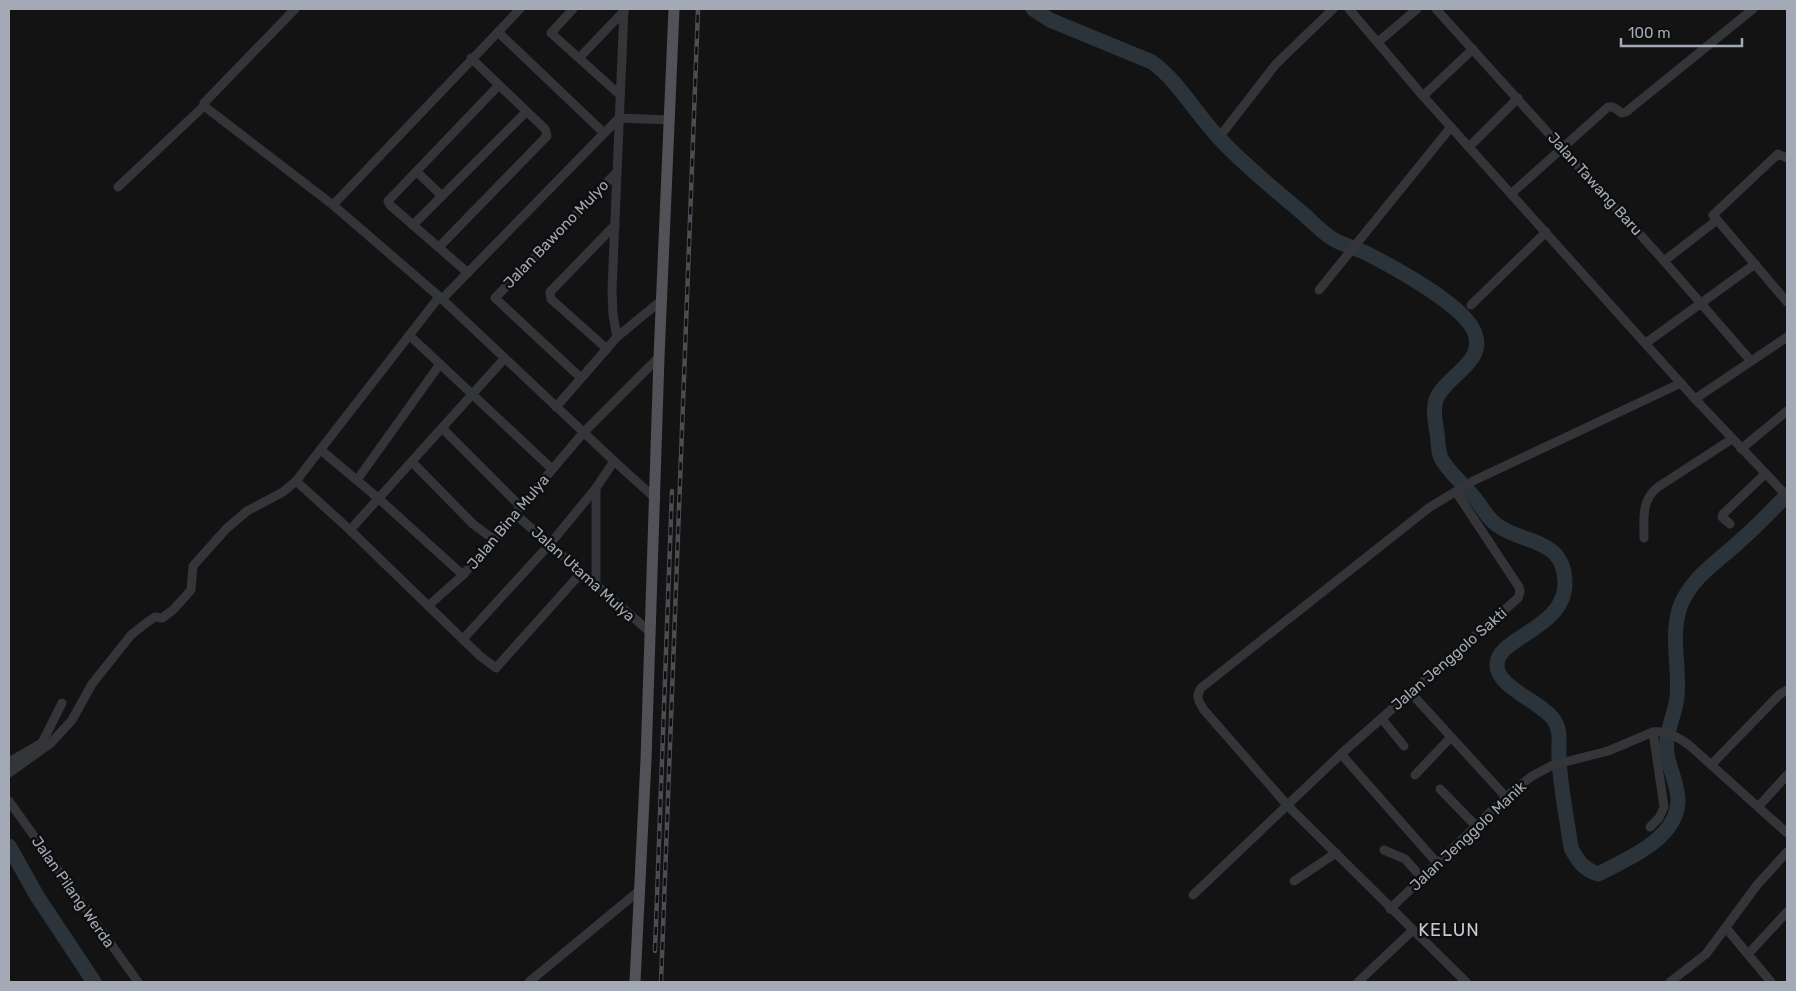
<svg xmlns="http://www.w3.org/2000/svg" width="1796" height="991" viewBox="0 0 1796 991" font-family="Rubik,sans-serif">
<rect width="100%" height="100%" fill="#131314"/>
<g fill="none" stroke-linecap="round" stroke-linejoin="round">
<g stroke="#2b343a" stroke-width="15">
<path d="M1033,9l17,11 102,42c27,20 44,52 68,77 24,26 53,49 80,72 11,9 21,21 33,28 11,7 24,9 35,15 27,14 91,49 105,75 17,33 -28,46 -37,71 -3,10 -1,21 1,32 1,8 1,19 4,26 7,14 22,25 32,38 8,9 13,21 24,29 27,20 67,12 68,58 0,47 -70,54 -68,83 1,22 45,36 57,54 8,13 4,23 5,37 1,30 8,61 12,91 7,13 12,21 27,26 29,-15 79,-35 80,-73 0,-17 -9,-32 -11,-48 -3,-19 8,-37 10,-56 3,-30 -7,-61 3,-90 11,-30 39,-46 61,-67 16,-14 31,-30 46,-45"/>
<polyline points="9,846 37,896 94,982"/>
</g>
<g stroke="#343539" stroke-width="9">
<polyline points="295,9 204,103 204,106 333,205 442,299 614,461 596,488 550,544 463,639"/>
<polyline points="573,9 551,33 620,95"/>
<polyline points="1349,9 1423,96 1695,399 1787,496"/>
<polyline points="1436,9 1664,261 1751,361"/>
<polyline points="498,32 604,133"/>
<polyline points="1378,42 1417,9"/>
<polyline points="580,57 624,11"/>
<polyline points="1423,96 1473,49"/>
<polyline points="1224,131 1276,64 1333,9"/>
<polyline points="1469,147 1518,98"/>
<polyline points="1787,158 1778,154 1713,215 1787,302"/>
<polyline points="417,172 442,196"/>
<polyline points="118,187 204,106"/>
<polyline points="1511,194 1608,107 1613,107 1622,113 1626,112 1753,9"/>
<polyline points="333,205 520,9"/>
<polyline points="413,225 526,112"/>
<polyline points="439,247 547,136 545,129 471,58"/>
<polyline points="1664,261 1717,220"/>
<polyline points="468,273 390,205 388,201 499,85"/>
<polyline points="1319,290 1451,127"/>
<polyline points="442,299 619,118 670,120"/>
<polyline points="1471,305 1546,232"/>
<polyline points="409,335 552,469"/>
<polyline points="617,337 613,315 612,290 624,9"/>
<polyline points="1646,343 1755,264"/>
<polyline points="607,349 551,299 550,292 615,225"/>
<polyline points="504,359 350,530 480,656 496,668 581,573"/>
<polyline points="581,378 495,298 617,172"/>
<polyline points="1695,399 1787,337"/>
<polyline points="556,407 617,337 663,299"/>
<polyline points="442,428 521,507"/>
<polyline points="1741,449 1787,411"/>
<polyline points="322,451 378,498 463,575"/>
<polyline points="614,461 656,499"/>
<polyline points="412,462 473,524 493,539"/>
<polyline points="357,480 440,364"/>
<polyline points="296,481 350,530"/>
<polyline points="515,514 651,633"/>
<polyline points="1730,524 1722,517 1723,514 1765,474"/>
<path d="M1644,538c0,-19 -3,-38 14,-51l74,-48"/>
<polyline points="596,586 596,488"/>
<polyline points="428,606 463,575 583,433 659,357"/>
<polyline points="1411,693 1506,797"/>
<polyline points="1382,719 1404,746"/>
<polyline points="1341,754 1437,863"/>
<polyline points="9,762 42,743 62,703"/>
<polyline points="1712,764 1780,694 1787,690"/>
<polyline points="9,773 51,743 72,720 92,684 131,635 146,623 155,617 162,618 173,610 191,590 193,566 226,529 247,511 283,492 296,481 439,297"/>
<polyline points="1415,775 1451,737"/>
<polyline points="1440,789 1476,826"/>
<polyline points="9,801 138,982"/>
<polyline points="1759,806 1787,775"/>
<polyline points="1650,827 1659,818 1664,807 1653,732"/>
<polyline points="1384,850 1405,859 1422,878"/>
<polyline points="1294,881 1336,853"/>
<polyline points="1193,895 1341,754 1518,598 1520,592 1519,587 1456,492"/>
<path d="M1390,909l116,-112 26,-21 21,-11 55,-14 45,-19c14,-2 26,6 36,13l98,88"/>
<polyline points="1726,928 1771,982"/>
<polyline points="1749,953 1787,912"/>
<polyline points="529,982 640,890"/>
<polyline points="1358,982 1413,930"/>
<path d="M1466,982l-178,-176 -84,-96c-5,-8 -9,-13 -3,-22l229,-181 43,-26 208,-98"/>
<polyline points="1670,982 1706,954 1757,885 1787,852"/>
</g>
<polyline stroke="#505258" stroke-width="11" points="635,982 646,760 659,357 674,9"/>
<defs>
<g id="rail">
<polyline points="655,951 672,491"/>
<polyline points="661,982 698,9"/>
</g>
</defs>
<use href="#rail" stroke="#4b4d52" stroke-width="4.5"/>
<use href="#rail" stroke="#0e0e0f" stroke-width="2.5" stroke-dasharray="8" stroke-linecap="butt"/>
</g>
<g text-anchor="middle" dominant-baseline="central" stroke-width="5" stroke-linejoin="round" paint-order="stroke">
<g font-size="15" fill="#a4aab5" stroke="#0e0e0f">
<text transform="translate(1595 184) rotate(48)">Jalan Tawang Baru</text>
<text transform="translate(556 234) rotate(-46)">Jalan Bawono Mulyo</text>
<text transform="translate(508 522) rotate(-50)">Jalan Bina Mulya</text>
<text transform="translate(583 574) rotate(42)">Jalan Utama Mulya</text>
<text transform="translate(1449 659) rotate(-41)">Jalan Jenggolo Sakti</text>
<text transform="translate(1468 836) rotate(-43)">Jalan Jenggolo Manik</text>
<text transform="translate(73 892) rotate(55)">Jalan Pilang Werda</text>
</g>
<g font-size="18" letter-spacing="1" fill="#c5c9d1" stroke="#0e0e0f">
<text x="1449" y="930">KELUN</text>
</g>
</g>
<rect width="1796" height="991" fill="none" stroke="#a4aab5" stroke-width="20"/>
<path d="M1621 38v8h121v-8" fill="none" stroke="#a4aab5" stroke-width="2.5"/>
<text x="1628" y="38" font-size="15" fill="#a4aab5" stroke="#0e0e0f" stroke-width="4" paint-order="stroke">100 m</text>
</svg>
